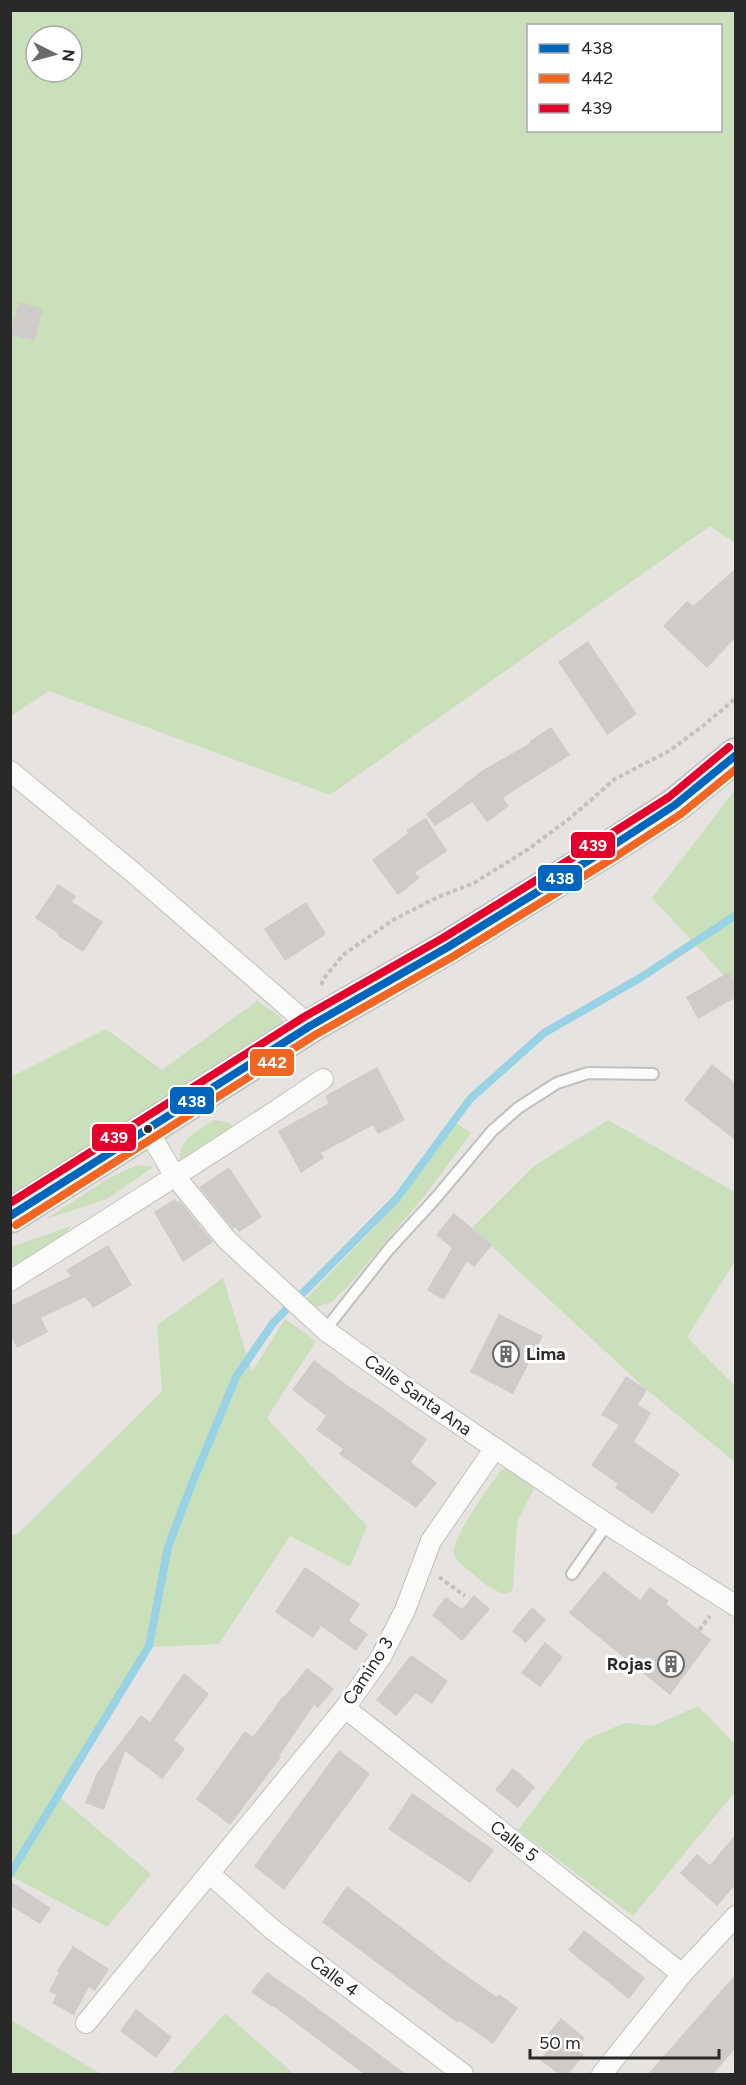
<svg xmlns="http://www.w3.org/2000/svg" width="746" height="2085" viewBox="0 0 746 2085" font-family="Figtree,sans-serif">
<rect width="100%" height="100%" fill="#e6e3e0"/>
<g fill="#cae0ba" fill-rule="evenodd">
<path d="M10,11h725v532l-25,-17 -380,269 -281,-104 -38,25zM528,26h192v104h-192zM36,36h36v36h-36z"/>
<polygon points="735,790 735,987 652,898"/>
<polygon points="257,1001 280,1017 284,1025 11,1203 11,1077 106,1029 162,1070"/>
<path d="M215,1120l12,2 6,4 -4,7 -44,28 -5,-1c-2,-20 19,-31 35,-40z"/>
<polygon points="608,1120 735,1192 735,1261 687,1337 735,1386 735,1462 647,1390 472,1228 534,1166"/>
<polygon points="456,1123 471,1133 426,1194 347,1287 331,1302 314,1308 305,1300 399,1201"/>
<polygon points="137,1165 153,1167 107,1199 46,1219 109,1178"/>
<polygon points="71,1226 62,1239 11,1268 11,1247"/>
<polygon points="223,1278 252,1372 285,1319 316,1341 267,1418 367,1526 350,1567 290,1536 219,1644 149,1647 58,1796 151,1874 107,1927 11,1876 11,1536 19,1533 162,1391 157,1325"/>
<path d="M505,1469l28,14 1,6 -17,33 -4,64 -1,5 -7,3c-12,-3 -23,-12 -32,-20 -6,-5 -17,-12 -19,-20 -5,-13 38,-71 47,-84z"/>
<polygon points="698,1706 735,1744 735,1792 633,1916 518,1830 586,1740 624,1723 653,1726"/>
<polygon points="225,2013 294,2074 171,2074"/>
<polygon points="10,2020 11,2020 101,2074 11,2074"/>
</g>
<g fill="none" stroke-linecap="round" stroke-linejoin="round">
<polyline stroke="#97d3e4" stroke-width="8" points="10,1874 149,1646 168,1547 191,1486 236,1377 273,1323 397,1198 470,1099 544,1033 640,978 736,915"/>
</g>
<g fill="#cecbc9">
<polygon points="19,302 43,309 34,341 10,334"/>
<polygon points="735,569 735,638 707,668 663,626 687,601 693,606"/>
<polygon points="588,641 637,714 607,735 558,662"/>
<polygon points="551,727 570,755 503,798 509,806 487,822 472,802 435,826 426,814 483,770 530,743 530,741"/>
<polygon points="426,818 447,851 415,873 420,878 398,895 372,860 408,833 406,830"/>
<polygon points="58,884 76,896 72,902 103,922 83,952 58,936 59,934 35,918"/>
<polygon points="306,902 326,934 285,961 264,929"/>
<polygon points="729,972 735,983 735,998 698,1019 686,997"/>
<polygon points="712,1064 735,1083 735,1140 684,1100"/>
<polygon points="377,1067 405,1120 378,1134 373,1125 321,1153 324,1158 301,1173 278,1131 329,1103 325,1096"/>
<polygon points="229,1167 262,1217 239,1232 235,1227 233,1229 199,1187"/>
<polygon points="175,1199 177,1202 179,1200 213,1242 183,1262 154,1212"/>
<polygon points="454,1213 492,1245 474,1267 467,1261 444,1300 427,1290 452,1248 436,1235"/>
<polygon points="108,1245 132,1285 93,1308 85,1297 41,1318 48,1332 17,1348 10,1334 10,1306 71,1276 66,1270"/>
<polygon points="499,1314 543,1336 513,1394 470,1372"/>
<polygon points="314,1360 347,1385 375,1403 427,1439 411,1462 437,1483 416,1508 339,1454 343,1449 316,1430 326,1416 292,1390"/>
<polygon points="626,1376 647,1390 638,1405 651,1413 634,1442 680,1474 653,1514 615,1488 618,1484 591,1465 619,1425 601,1415"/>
<polygon points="305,1567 360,1604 349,1621 368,1634 356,1651 321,1626 313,1638 275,1612"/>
<polygon points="604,1571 640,1600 650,1587 669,1601 666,1604 711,1640 670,1695 569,1613"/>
<polygon points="474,1595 490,1609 462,1641 432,1615 446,1597 462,1609"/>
<polygon points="532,1607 546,1620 526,1643 512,1631"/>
<polygon points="545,1642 563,1657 540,1687 521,1673"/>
<polygon points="411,1655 448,1681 432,1704 416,1693 396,1716 376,1700"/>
<polygon points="307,1668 334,1689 318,1708 314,1705 279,1756 281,1757 230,1825 196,1799 245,1731 253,1737 283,1696 284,1697"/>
<polygon points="184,1673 209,1694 174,1740 185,1749 162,1779 125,1751 104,1810 85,1803 97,1773 141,1715 150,1722"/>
<polygon points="339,1750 370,1774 284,1890 254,1866"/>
<polygon points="513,1768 535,1787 518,1808 495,1790"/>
<polygon points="412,1793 494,1850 470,1883 388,1829"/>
<polygon points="735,1835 735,1885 717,1906 680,1873 697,1854 710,1865"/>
<polygon points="10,1881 51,1908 40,1924 10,1905"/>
<polygon points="347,1886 455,1968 497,1997 499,1994 518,2008 493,2044 460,2021 458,2023 439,2009 322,1922"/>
<polygon points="584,1930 645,1978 629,1999 568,1950"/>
<polygon points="73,1946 109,1969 95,1991 89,1987 74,2015 52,2003 56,1995 49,1991 59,1972 57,1971"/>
<polygon points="267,1972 300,1995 406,2074 364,2074 273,2006 272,2007 251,1992"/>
<polygon points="735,1975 735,2049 713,2074 648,2074"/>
<polygon points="136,2009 172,2037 156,2058 120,2031"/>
<polygon points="561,2018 585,2038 576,2049 584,2055 568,2074 559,2074 540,2060 556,2040 548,2034"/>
</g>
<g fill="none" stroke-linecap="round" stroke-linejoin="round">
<defs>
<g id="lane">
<polyline points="325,1330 389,1249 435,1199 492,1131 518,1108 557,1083 588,1073 653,1074"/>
<polyline points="572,1574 607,1524"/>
</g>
<g id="street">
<polyline points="10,771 135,874 310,1026"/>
<polyline points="148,1130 174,1175 227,1240 325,1330 409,1390 607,1524 736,1606"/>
<path d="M10,1281c105,-67 211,-132 313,-202"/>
<polyline points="345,1708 682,1974"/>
<polyline points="210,1874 273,1930 463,2074"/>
<polyline points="86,2023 345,1708 381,1657 405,1610 431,1541 495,1448"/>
<polyline points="602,2074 682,1974 736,1916"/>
</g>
<polyline id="highway" points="10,1216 310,1026 448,947 612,846 675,805 736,755"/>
</defs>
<use href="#lane" stroke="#c0c0c1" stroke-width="14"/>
<use href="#street" stroke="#c0c0c1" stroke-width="22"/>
<use href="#highway" stroke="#bfbebd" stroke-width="36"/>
<g stroke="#c3c2c2" stroke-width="4" stroke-dasharray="4.5 3" stroke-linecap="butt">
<polyline points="321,985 325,977 343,955 393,920 438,897 474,883 527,850 569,819 615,779 669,751 704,725 736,698"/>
<polyline points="439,1577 465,1596"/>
<polyline points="699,1630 710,1616"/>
</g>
<use href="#lane" stroke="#fbfbfa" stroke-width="10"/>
<use href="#street" stroke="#fbfbfa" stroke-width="20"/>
<use href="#highway" stroke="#e7dbd4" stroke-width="33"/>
<defs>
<polyline id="bus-1" points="10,1216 310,1026 448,947 612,846 675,805 736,755"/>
<polyline id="bus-2" points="16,1225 315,1035 454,956 618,855 681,814 736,769"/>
<polyline id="bus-3" points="10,1203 304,1017 443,938 606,837 669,797 729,747"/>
</defs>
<use href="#bus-1" stroke="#fff" stroke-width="12"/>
<use href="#bus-2" stroke="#fff" stroke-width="12"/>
<use href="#bus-3" stroke="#fff" stroke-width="12"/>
<use href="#bus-1" stroke="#0065bd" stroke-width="8"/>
<use href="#bus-2" stroke="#f26522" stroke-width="8"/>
<use href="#bus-3" stroke="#e4002b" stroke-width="8"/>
</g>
<defs>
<symbol id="building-ring" viewBox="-11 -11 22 22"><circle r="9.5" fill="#fff" stroke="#6b6a69" stroke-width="1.5"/><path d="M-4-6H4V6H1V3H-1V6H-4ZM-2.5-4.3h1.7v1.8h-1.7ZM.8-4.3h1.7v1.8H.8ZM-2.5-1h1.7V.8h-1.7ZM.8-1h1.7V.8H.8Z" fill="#6b6a69"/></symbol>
</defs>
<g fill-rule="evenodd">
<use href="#building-ring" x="491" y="1339" width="30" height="30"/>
<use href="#building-ring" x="656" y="1649" width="30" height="30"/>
</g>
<circle fill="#292929" stroke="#fff" stroke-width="2" cx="148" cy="1129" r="5"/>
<g text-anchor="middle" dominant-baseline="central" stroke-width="6" stroke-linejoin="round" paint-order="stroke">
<g font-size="18" font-weight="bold" fill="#292929" stroke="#fff" text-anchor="start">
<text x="526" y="1354">Lima</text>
<text x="652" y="1664" text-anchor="end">Rojas</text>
</g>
<g font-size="18" fill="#292929" stroke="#fff">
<text transform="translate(418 1395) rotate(35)">Calle Santa Ana</text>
<text transform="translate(368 1671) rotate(-57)">Camino 3</text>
<text transform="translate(514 1841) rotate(38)">Calle 5</text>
<text transform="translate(334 1976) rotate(37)">Calle 4</text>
</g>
</g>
<g stroke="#fff" stroke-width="2">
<rect x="570" y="831" width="46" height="28" rx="6" fill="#e4002b"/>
<rect x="537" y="864" width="46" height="28" rx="6" fill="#0065bd"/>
<rect x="249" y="1048" width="46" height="29" rx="6" fill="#f26522"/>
<rect x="169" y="1086" width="46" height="29" rx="6" fill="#0065bd"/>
<rect x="91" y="1123" width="46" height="29" rx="6" fill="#e4002b"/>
</g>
<g font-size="16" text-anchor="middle" font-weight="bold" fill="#fff">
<text x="593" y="851">439</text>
<text x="560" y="884">438</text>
<text x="272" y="1068">442</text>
<text x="192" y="1107">438</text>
<text x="114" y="1143">439</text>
</g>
<rect width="746" height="2085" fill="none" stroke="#292929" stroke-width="24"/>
<rect x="527" y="24" width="195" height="108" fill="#ffffff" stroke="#a9a9a9" stroke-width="1.5"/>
<rect x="539" y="44" width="30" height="9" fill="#0065bd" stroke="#a9a9a9" stroke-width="1.5"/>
<text x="581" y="54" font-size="18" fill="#292929">438</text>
<rect x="539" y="74" width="30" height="9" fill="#f26522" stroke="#a9a9a9" stroke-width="1.5"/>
<text x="581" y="84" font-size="18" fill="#292929">442</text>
<rect x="539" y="104" width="30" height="9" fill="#e4002b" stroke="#a9a9a9" stroke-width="1.5"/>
<text x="581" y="114" font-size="18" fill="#292929">439</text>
<g transform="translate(54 54) rotate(96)"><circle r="28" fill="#ffffff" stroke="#a9a9a9" stroke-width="1.5"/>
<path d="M0-4.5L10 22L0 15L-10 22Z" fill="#6b6a69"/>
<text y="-9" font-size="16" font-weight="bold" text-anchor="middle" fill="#292929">N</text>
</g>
<path d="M530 2049v9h189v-9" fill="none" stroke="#292929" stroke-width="3"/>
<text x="539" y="2049" font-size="18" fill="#292929" stroke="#ffffff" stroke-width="4.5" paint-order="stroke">50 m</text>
</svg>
